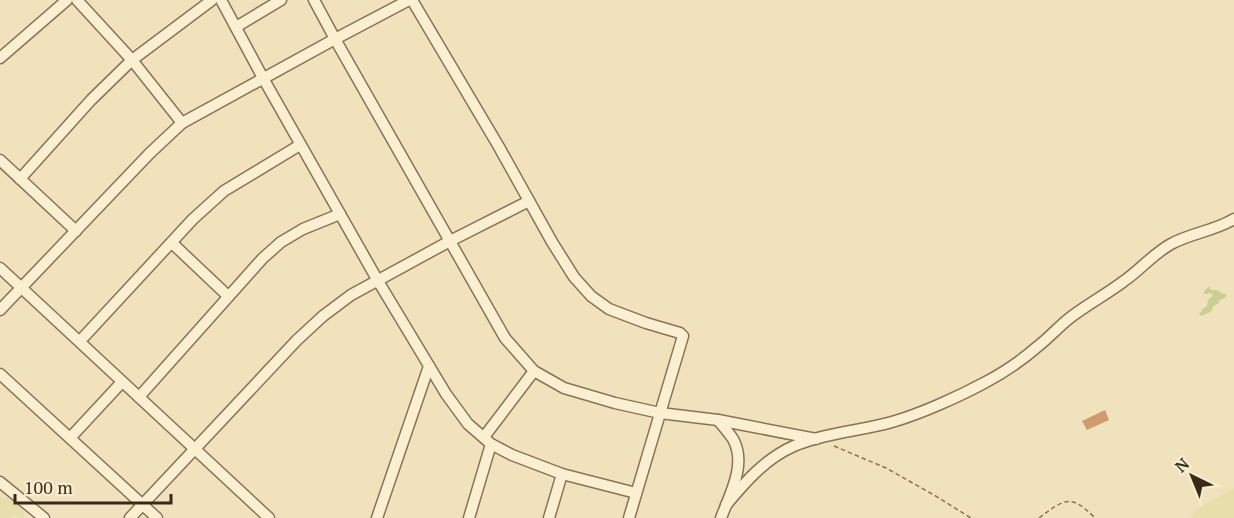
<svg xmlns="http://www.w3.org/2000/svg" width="1234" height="518" viewBox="0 0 1234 518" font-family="'PT Serif',serif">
<rect width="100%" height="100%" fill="#f1e2be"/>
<g fill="#e7deab">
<polygon points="1234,488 1234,518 1190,518 1197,509"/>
<polygon points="0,497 7,498 17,504 24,511 24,518 20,518 14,515 12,516 14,518 0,518"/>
</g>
<polygon fill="#c7cf91" points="1209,286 1211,290 1217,290 1221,293 1226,294 1226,297 1219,301 1219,303 1213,306 1212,311 1201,316 1199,314 1202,311 1201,310 1207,306 1208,300 1213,295 1210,293 1205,294 1203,293"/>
<polygon fill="#d29a71" points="1105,410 1109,420 1087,430 1082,421"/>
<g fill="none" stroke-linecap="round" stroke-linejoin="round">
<defs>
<g id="minor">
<polyline points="77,0 132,60 182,123"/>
<polyline points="221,0 263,78 378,281 446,394 468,424 491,444 512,455 562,474 636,493"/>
<polyline points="314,0 335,39 505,338 534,371 564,388 615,403 660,413 718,420 816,439"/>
<polyline points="412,0 499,147 552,242 574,277 591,296 609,309 646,323 680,333 683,336 629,518"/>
<polyline points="236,27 281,0"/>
<polyline points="0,58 67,0"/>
<polyline points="0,160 76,231"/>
<polyline points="20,179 91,100 132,60 212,0"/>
<polyline points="172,243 228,296"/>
<polyline points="0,268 269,518"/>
<polyline points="0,310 150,153 182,123 335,39 409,0"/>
<polyline points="80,341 193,219 224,191 300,145"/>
<polyline points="0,374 157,518"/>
<polyline points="139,397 263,258 281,242 303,229 340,214"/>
<path d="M718,420c5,6 11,13 15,19 14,25 -3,55 -12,79"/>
<polyline points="484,437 534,371"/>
<polyline points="70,438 122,382"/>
<polyline points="0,482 44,518"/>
<path d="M726,505c19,-23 40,-47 68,-59 31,-13 66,-15 98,-24 28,-8 66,-25 92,-39 19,-10 37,-22 53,-36 12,-9 22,-21 34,-30 17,-13 36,-23 53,-36 16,-11 29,-27 47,-37 20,-11 43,-13 63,-25"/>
<polyline points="130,518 297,340 323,316 351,295 450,241 529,201"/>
<polyline points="377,518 429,366"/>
<polyline points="469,518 491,444"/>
<polyline points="549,518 562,474"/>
</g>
</defs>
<use href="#minor" stroke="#8a7255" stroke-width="13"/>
<g stroke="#8a7255" stroke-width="1.5" stroke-dasharray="4.5 3" stroke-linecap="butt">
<polyline points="834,446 886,468 934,495 971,518"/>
<path d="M1039,518c26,-19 31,-25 56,0"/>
</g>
<use href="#minor" stroke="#fbefd1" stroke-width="10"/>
</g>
<g transform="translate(1192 476) rotate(317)" stroke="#f8ecce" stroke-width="4.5" paint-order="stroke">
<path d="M0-4.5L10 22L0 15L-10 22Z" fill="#382a1b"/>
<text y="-9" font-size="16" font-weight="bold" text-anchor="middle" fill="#382a1b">N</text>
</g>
<path d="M15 494v9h156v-9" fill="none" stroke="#382a1b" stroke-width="3"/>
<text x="24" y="494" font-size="18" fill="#382a1b" stroke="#f8ecce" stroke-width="4.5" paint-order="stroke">100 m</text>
</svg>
